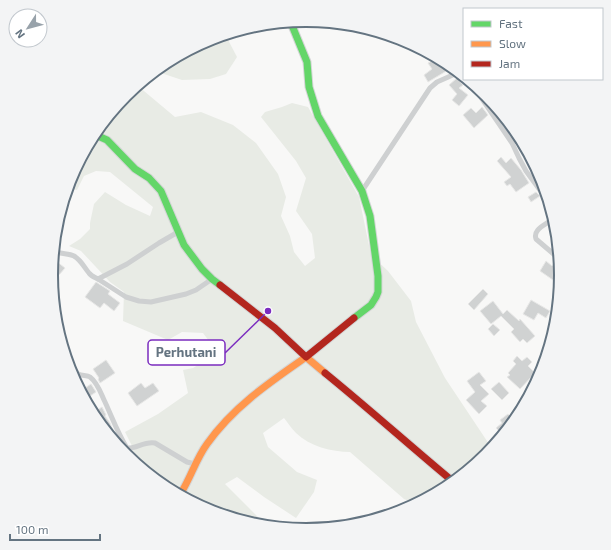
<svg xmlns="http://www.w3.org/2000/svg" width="611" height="550" viewBox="0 0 611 550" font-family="'Exo 2',sans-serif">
<rect width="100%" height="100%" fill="#f8f8f7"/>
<g fill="#e8ebe5">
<polygon points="226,36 237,57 226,74 210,79 182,80 158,72 208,39"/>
<path d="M138,86l37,31 26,-5 32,13 23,18 22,31 8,23 -5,19 9,20 4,16 11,14 10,-8 -3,-24 -16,-23 10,-33 -10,-17 -35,-44 4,-5 17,-5 10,-4 16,4 51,90 12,58 17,16 23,30 5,21 29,56 44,66 -12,17 -63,42 -10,-4 -54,-47c-18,0 -41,-6 -54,-19 -5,-5 -8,-10 -12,-15l-21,15 5,14 29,25 20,8 -3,12 -18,26 -32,-21 -27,-20 -12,7 38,38 -55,-12 -83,-55 -2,-3 11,-2 -9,-18 33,-18 30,-21 -5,-23 10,-2 18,-11 1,-12 -9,-12 -21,-1 -14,8 -45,-19 1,-29 -14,-10 -29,-31 -12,-5 11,-7 10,-10v-6l4,-19 11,-12 21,13 24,11 3,-9 -43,-35 -14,-1 -12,5 -7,14 -9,-2 2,-11 55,-82z"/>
</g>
<g fill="#d0d2d2" stroke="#e8e8e7">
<polygon points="434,60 448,70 428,82 424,75 432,69 428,63"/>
<polygon points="457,78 463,85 459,88 468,95 459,106 452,100 457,94 449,85"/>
<polygon points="482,107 488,115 474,128 463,115 471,108 476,113"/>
<polygon points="501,157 506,163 511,158 521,170 529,183 516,192 510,184 507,186 504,182 511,177 497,161"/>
<polygon points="536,192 540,196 531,202 528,197"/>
<polygon points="56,261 65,268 59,275 57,274 54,277 51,274 52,265"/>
<polygon points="546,261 552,266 556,261 558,261 560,275 559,282 554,278 553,280 540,271"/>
<polygon points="96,282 110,291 108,294 120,303 114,311 104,303 100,308 85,297"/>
<polygon points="483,289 488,294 474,310 468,304"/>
<polygon points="531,300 550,311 546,318 538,313 534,320 523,314"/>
<polygon points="493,301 503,314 507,310 519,321 520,319 535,336 527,343 523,339 520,342 511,332 514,329 501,316 491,324 480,311"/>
<polygon points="493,324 500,330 494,336 488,329"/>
<polygon points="517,356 522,361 527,357 532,362 528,366 535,373 520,389 507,377 510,375 508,373 516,364 513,361"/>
<polygon points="106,360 115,373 100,383 98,379 99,378 93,369"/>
<polygon points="479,372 486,381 480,385 489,394 481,401 487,406 479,414 466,400 475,392 467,381"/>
<polygon points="499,382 509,393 502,400 491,389"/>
<polygon points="141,383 145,388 153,383 159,391 137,406 128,393"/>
<polygon points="91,384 96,392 87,398 82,390"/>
<polygon points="102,407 106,415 105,416 110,423 115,435 113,437 96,411"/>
<polygon points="508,414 511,417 502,430 500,432 496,428 502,423 500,420"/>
</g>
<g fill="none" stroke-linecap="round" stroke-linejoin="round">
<defs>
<g id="fast">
<polyline points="291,23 307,62 309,87 318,116 362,191 370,216 378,276 378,292 376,297 371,305 354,318"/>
<polyline points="98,136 107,140 135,169 149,178 161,191 184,245 202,269 212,279 220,285"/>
</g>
<path id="slow" d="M181,493c10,-16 15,-34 26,-49 26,-37 63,-62 99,-87l19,16"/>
<g id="jam">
<polyline points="220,285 275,328 306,357 354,318"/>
<path d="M325,373c43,35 83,71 125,106"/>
</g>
</defs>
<use href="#fast" stroke="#d4d5d6" stroke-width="9"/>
<use href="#slow" stroke="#d4d5d6" stroke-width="9"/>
<use href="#jam" stroke="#d4d5d6" stroke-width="9"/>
<g stroke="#ced0d1" stroke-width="5">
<polyline points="474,87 512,143 519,158 526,171 545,197"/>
<polyline points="362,191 430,88 437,82 455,74"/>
<path d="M550,221c-7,5 -17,9 -14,18l21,18"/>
<path d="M60,253c5,1 10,1 14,3 7,4 10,11 15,17 2,3 5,4 9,6l29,-15 32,-21 19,-11"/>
<polyline points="98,279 126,297 139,301 151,302 186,294 196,290 212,279"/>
<path d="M68,363l10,11c4,2 9,1 12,3 8,6 11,17 15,25 7,15 13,32 22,46 9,1 17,-7 28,-5l32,19 8,2"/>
</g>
<use href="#fast" stroke="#63d668" stroke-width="7"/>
<use href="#slow" stroke="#ff974d" stroke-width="7"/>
<use href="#jam" stroke="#b3261e" stroke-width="7"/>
</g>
<path d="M0 0H611V550H0ZM58 275a248 248 0 1 1 496 0a248 248 0 1 1-496 0Z" fill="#f3f4f5" fill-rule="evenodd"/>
<path fill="none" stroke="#647481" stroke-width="2" d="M58 275a248 248 0 1 1 496 0a248 248 0 1 1-496 0Z"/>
<path fill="none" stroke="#7b2cbf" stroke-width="1.5" d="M268 311L225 353"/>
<circle fill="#7b2cbf" stroke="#fff" stroke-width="1.5" cx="268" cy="311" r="4"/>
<rect fill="#fff" stroke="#7b2cbf" stroke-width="1.5" x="148" y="340" width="77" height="25" rx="4"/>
<g font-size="13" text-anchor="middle" font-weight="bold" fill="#647481">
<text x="186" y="357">Perhutani</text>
</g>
<rect x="463" y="8" width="140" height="72" fill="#ffffff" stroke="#c1c7cd"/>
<rect x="471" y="21" width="20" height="6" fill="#63d668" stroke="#c1c7cd"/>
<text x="499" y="28" font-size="12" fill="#647481">Fast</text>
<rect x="471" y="41" width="20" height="6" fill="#ff974d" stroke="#c1c7cd"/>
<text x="499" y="48" font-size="12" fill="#647481">Slow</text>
<rect x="471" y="61" width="20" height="6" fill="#b3261e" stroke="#c1c7cd"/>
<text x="499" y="68" font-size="12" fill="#647481">Jam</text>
<g transform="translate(28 28) rotate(234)"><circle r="19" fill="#ffffff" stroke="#c1c7cd"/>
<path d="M0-3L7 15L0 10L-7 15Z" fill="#98a2aa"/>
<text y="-6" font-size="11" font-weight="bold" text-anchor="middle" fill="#647481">N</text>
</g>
<path d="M10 534v6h90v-6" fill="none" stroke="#647481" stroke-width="2"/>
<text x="16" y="534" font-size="12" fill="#647481" stroke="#ffffff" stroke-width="3" paint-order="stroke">100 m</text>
</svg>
